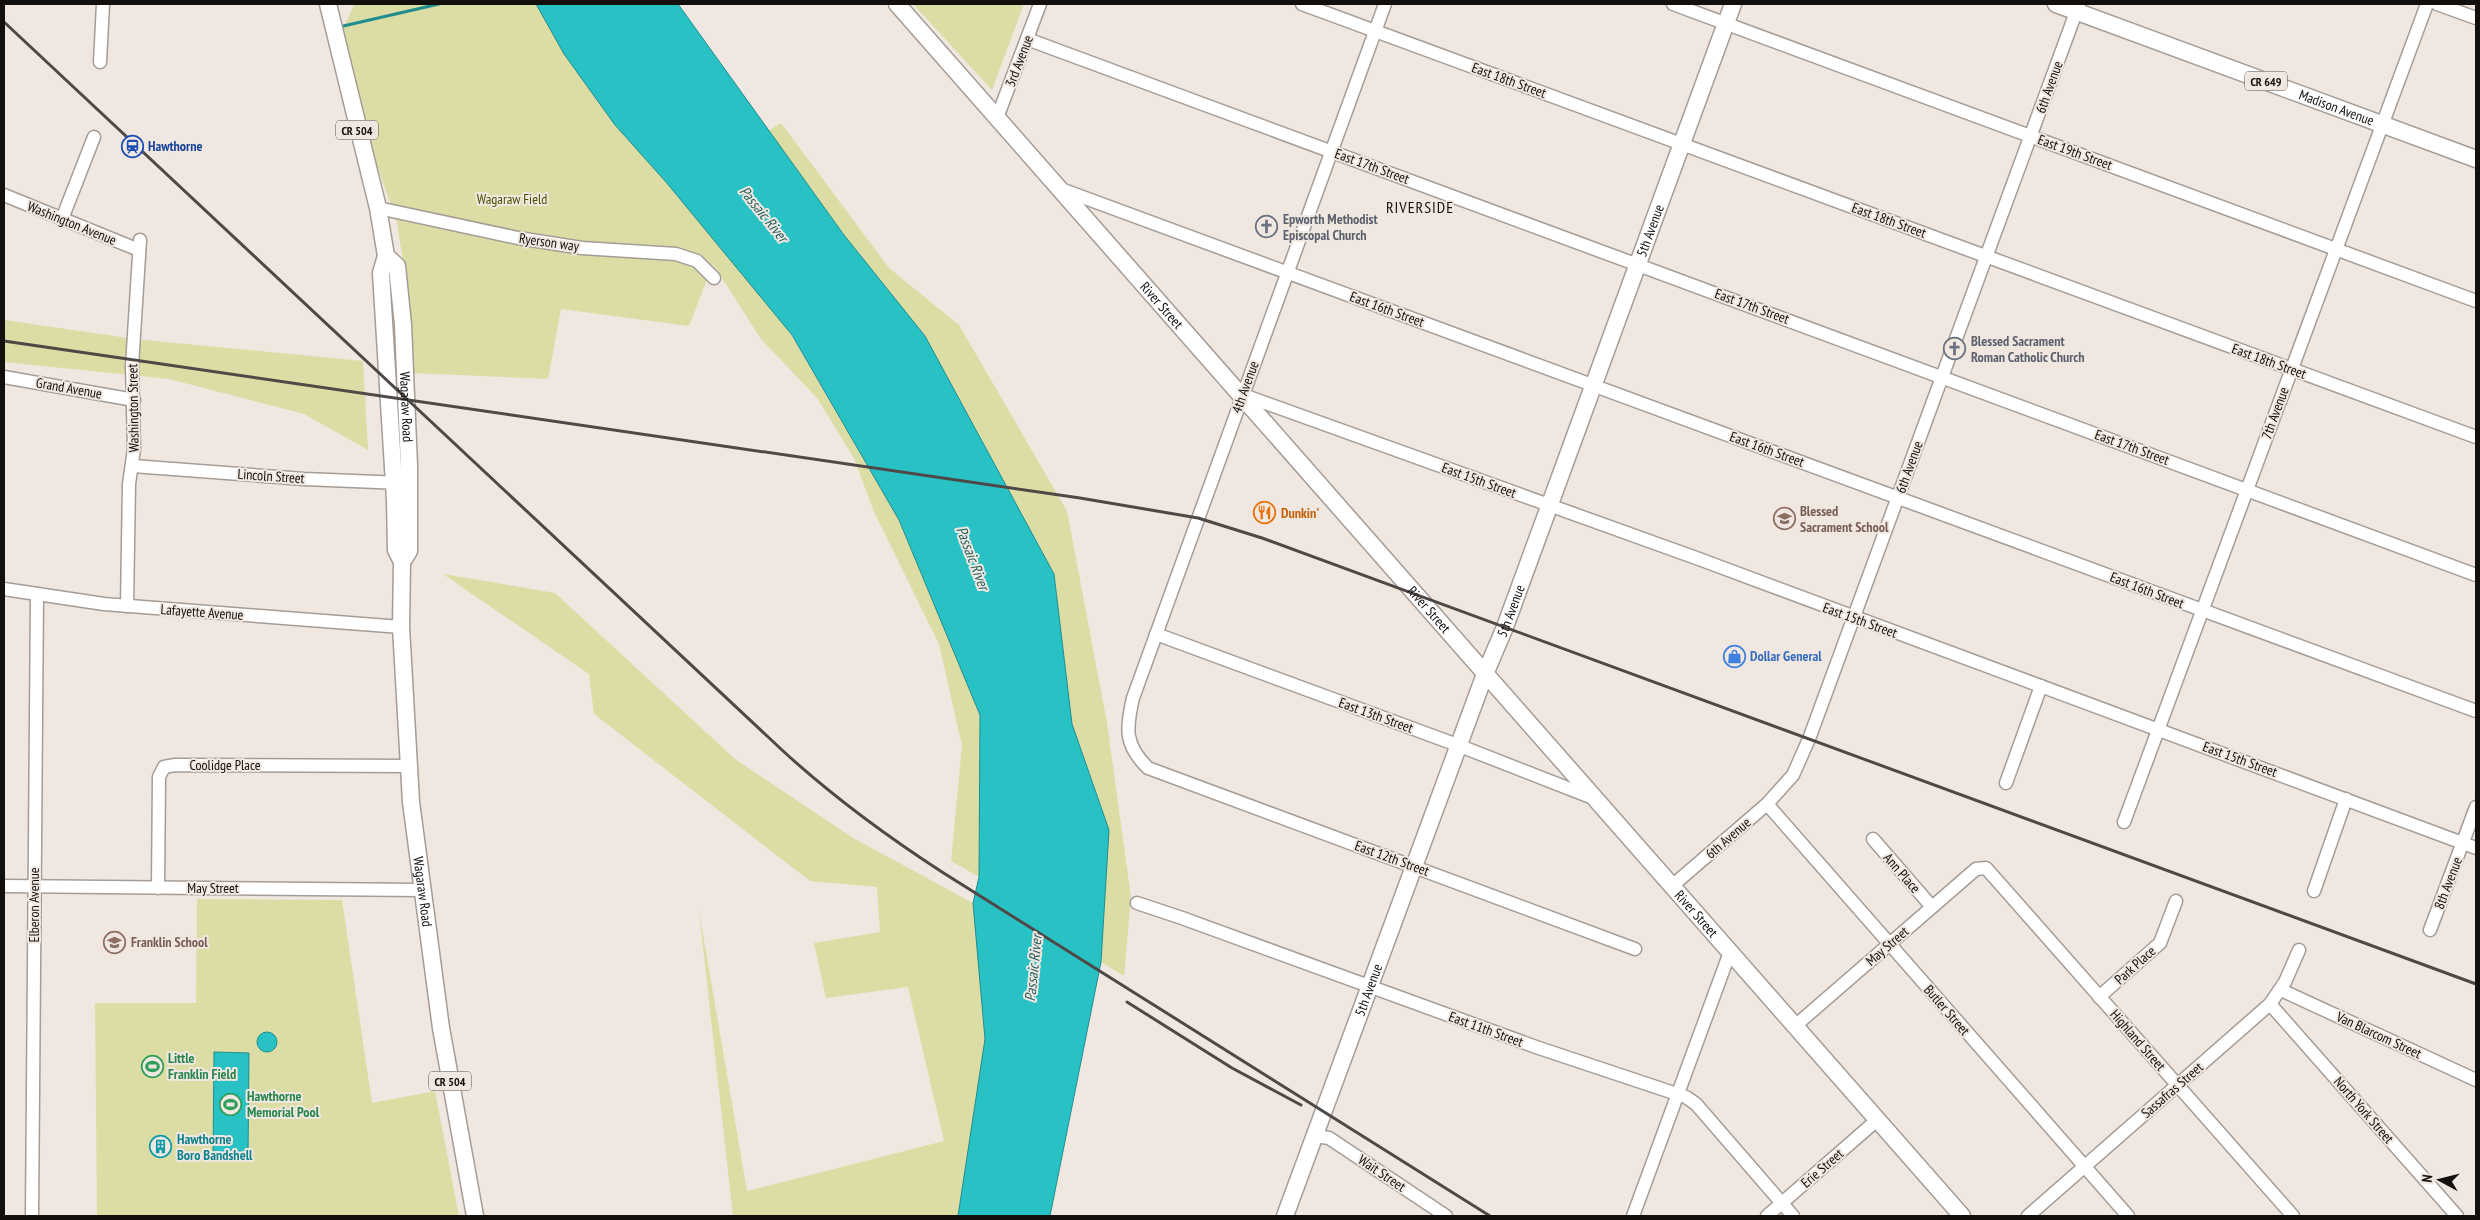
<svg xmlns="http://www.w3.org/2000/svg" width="2480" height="1220" viewBox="0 0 2480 1220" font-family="'PT Sans Narrow',sans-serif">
<rect width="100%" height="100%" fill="#f0e7e0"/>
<g fill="#dbdda4">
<polygon points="354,4 536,4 564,54 615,125 666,182 787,328 899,520 980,715 979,877 951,861 962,746 939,644 874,512 854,458 817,398 761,339 713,264 689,326 561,309 548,379 413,373 408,293 397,223 367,136 342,32"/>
<polygon points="913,4 1024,4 992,90"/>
<polygon points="781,123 889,268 959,325 1067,511 1107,723 1131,897 1124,976 1101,962 1109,830 1072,724 1054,574 844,235 768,131"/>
<polygon points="4,320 135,339 363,361 368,450 304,414 169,379 4,362"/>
<polygon points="443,574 555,593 735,759 853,838 973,903 985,1039 958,1216 733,1216 699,911 747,1191 944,1141 908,987 826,998 814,943 880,932 877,887 810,881 594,714 589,674"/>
<polygon points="197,899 342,900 372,1103 435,1091 459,1216 97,1216 95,1003 196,1003"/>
</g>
<g fill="#28c2c5" stroke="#218c8e">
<polygon points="536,4 678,4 844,235 925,336 1054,574 1072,724 1109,830 1101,962 1050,1216 958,1216 985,1039 973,903 979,877 980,715 899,520 792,335 666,182 615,125 564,54"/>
<circle cx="267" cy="1042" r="10"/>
<polygon points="214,1052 249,1053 248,1156 213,1156"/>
</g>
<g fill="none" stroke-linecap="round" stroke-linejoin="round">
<polyline stroke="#218c8e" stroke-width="3" points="339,27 439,4"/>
<defs>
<g id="minor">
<polyline points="1302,4 2476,437"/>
<path d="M1385,4l-252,694c-7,30 -9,47 15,70l487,181"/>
<polyline points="1673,4 2476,301"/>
<polyline points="2437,4 2476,18"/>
<polyline points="1027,39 2476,575"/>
<polyline points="100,62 103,4"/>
<polyline points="997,118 1040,4"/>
<polyline points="1058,188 2476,711"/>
<polyline points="4,195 139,250"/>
<polyline points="378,208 518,238 582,248 676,254 697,261 714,278"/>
<polyline points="62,219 94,137"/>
<polyline points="4,377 134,400"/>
<polyline points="1242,396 1246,396 1699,559 2476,848"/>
<polyline points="133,466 304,479 402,483"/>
<polyline points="4,589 104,604 401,627"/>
<polyline points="127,606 129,484 134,449 132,366 140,240"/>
<polyline points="1156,634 1460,746 1593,798"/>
<polyline points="2006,783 2041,686"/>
<polyline points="1767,804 2128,1216"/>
<polyline points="2124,822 2427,4"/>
<polyline points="1873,839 1932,907"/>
<polyline points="4,886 422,890"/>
<polyline points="1672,886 1767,804 1793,775 1809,739 2079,4"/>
<polyline points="158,888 159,777 164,767 175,765 408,766"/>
<polyline points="2314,891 2346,799"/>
<polyline points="1137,903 1182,918 1536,1047 1686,1097 1696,1104 1793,1216"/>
<polyline points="2430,930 2476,807"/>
<polyline points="2281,990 2476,1080"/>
<polyline points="2099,997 2160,943 2176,901"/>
<polyline points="2270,1004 2457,1216"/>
<polyline points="1795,1026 1976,869 1986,868 2293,1216"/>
<polyline points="1315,1136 1329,1138 1446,1216"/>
<polyline points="32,1216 37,594"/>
<polyline points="1633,1216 1730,952"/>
<polyline points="1767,1216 1877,1120"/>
<polyline points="2028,1216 2270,1004 2285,982 2299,950"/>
</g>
<g id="major">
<path id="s1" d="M328,4l50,204 8,48 -5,17 14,227 1,50 6,12 -1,65 10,175 30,226 34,188"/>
<path id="s2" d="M897,4l1065,1212"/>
<path id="s3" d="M2056,4l420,155"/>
<path id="s4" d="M386,256l11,10 6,59 6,141v85l-7,11"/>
<path id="s5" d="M1285,1216l200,-542 20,-47 228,-623"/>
</g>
</defs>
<use href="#minor" stroke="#a59c96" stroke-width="15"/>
<use href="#major" stroke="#a59c96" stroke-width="19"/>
<use href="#minor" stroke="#fff" stroke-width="12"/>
<use href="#major" stroke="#fff" stroke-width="16"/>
<g stroke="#4e4946" stroke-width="3">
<path d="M4,22l778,728c50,46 103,85 160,122l548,344"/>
<polyline points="4,341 1080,498 1198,518 1262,538 2476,984"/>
<polyline points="1127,1002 1232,1068 1301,1105"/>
</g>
</g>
<defs>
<symbol id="station-ring" viewBox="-11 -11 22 22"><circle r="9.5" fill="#f0e7e0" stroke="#1a4fb4" stroke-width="1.5"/><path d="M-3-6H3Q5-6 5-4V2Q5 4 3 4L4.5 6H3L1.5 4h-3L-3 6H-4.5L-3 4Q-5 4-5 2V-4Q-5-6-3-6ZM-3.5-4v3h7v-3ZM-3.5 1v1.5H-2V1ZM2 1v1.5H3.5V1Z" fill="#1a4fb4"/></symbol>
<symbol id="church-ring" viewBox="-11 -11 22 22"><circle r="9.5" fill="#f0e7e0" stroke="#6b7280" stroke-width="1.5"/><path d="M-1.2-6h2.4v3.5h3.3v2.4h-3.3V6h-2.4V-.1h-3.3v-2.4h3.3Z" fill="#6b7280"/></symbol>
<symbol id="restaurant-ring" viewBox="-11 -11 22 22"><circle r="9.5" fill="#f0e7e0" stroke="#e8710a" stroke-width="1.5"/><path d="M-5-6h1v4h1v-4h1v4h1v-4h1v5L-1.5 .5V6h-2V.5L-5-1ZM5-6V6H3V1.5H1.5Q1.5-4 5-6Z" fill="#e8710a"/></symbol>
<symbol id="school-ring" viewBox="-11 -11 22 22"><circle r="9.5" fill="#f0e7e0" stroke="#8d6e63" stroke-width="1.5"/><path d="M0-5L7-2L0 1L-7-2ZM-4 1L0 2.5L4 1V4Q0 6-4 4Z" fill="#8d6e63"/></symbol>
<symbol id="shop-ring" viewBox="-11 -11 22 22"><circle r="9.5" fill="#f0e7e0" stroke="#3f7fe0" stroke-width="1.5"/><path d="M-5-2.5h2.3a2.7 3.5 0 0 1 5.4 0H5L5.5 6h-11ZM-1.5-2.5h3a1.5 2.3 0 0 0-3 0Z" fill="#3f7fe0"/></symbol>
<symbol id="stadium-ring" viewBox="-11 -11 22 22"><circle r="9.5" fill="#f0e7e0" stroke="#2e9e5b" stroke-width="1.5"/><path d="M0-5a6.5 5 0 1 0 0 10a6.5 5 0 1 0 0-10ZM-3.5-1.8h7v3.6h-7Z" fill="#2e9e5b"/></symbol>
<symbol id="building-ring" viewBox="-11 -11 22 22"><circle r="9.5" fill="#f0e7e0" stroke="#0f9aa8" stroke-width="1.5"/><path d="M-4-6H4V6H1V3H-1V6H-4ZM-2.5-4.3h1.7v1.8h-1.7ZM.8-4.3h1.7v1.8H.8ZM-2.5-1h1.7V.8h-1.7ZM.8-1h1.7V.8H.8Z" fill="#0f9aa8"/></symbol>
</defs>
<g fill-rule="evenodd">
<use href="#station-ring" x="120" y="134" width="25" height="25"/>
<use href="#church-ring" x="1254" y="214" width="25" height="25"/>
<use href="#church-ring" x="1942" y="336" width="25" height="25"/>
<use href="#restaurant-ring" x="1252" y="500" width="25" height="25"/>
<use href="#school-ring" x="1772" y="506" width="25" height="25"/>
<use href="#shop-ring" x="1722" y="644" width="25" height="25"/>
<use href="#school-ring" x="102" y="930" width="25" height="25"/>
<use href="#stadium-ring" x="140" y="1054" width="25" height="25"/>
<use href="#stadium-ring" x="218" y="1092" width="25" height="25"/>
<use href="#building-ring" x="148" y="1134" width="25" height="25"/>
</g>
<g text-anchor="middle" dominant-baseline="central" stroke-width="4" stroke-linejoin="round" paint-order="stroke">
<g fill="#f0e7e0" stroke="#55504c" stroke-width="1">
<rect x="2245" y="71.5" width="42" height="19" rx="4"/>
<rect x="336" y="120.5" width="42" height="19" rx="4"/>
<rect x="429" y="1071.5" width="42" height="19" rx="4"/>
</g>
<g font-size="12" font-weight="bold" fill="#120f0d">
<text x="2266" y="81">CR 649</text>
<text x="357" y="130">CR 504</text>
<text x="450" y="1081">CR 504</text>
</g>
<g font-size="14" fill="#120f0d" stroke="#f0e7e0">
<text transform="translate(1019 61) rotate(-69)">3rd Avenue</text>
<text transform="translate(1509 80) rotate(20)">East 18th Street</text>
<text transform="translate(2049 87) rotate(-70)">6th Avenue</text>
<text stroke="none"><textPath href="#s3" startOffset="299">Madison Avenue</textPath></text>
<text transform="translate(2075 152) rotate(20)">East 19th Street</text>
<text transform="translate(1372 166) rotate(20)">East 17th Street</text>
<text transform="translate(1889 220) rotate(20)">East 18th Street</text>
<text transform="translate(72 223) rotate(22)">Washington Avenue</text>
<text stroke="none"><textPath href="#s5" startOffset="1051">5th Avenue</textPath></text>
<text transform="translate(549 242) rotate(8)">Ryerson way</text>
<text stroke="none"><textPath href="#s2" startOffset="401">River Street</textPath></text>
<text transform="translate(1752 306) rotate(20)">East 17th Street</text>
<text transform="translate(1387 309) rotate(20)">East 16th Street</text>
<text transform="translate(2269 361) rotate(20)">East 18th Street</text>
<text transform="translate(1245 387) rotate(-70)">4th Avenue</text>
<text transform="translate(69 388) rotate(10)">Grand Avenue</text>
<text stroke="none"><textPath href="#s4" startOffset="156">Wagaraw Road</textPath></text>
<text transform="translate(133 408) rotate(-91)">Washington Street</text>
<text transform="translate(2275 413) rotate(-70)">7th Avenue</text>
<text transform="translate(2132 447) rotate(20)">East 17th Street</text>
<text transform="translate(1767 449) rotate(20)">East 16th Street</text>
<text transform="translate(1909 467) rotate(-70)">6th Avenue</text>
<text transform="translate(271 476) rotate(4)">Lincoln Street</text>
<text transform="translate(1479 480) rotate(20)">East 15th Street</text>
<text transform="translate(2147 590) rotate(21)">East 16th Street</text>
<text stroke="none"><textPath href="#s2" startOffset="806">River Street</textPath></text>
<text stroke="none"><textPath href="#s5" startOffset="646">5th Avenue</textPath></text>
<text transform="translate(202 612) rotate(4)">Lafayette Avenue</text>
<text transform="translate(1860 620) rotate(20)">East 15th Street</text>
<text transform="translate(1376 715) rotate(20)">East 13th Street</text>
<text transform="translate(2240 759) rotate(20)">East 15th Street</text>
<text x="225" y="765">Coolidge Place</text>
<text transform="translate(1728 838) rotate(-41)">6th Avenue</text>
<text transform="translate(1392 858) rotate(20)">East 12th Street</text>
<text transform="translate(1902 873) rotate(49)">Ann Place</text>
<text transform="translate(2448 883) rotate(-69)">8th Avenue</text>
<text x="213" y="888">May Street</text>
<text stroke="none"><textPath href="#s1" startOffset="898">Wagaraw Road</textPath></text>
<text transform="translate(34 905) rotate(-90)">Elberon Avenue</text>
<text stroke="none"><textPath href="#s2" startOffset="1211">River Street</textPath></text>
<text transform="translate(1887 946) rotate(-41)">May Street</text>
<text transform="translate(2135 965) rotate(-42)">Park Place</text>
<text stroke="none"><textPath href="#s5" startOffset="241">5th Avenue</textPath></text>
<text transform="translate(1947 1010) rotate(49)">Butler Street</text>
<text transform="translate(1486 1029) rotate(20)">East 11th Street</text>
<text transform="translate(2379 1035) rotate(25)">Van Blarcom Street</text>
<text transform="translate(2138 1040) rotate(49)">Highland Street</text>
<text transform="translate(2172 1090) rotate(-41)">Sassafras Street</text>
<text transform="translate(2364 1110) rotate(49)">North York Street</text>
<text transform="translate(1822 1168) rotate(-41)">Erie Street</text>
<text transform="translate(1382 1173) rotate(34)">Wait Street</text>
</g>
<g font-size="14" font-weight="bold" fill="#164399" stroke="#f0e7e0" text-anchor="start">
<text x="148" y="146">Hawthorne</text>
</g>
<g font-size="14" fill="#4e4f01" stroke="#f0e7e0">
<text x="512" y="199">Wagaraw Field</text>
</g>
<g font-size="14" font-weight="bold" fill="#5b616d" stroke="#f0e7e0" text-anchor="start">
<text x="1283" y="219">Epworth Methodist<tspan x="1283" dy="16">Episcopal Church</tspan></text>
<text x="1971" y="341">Blessed Sacrament<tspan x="1971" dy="16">Roman Catholic Church</tspan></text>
</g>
<g font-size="14" font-weight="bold" fill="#785e54" stroke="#f0e7e0" text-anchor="start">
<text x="1800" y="511">Blessed<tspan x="1800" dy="16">Sacrament School</tspan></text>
<text x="131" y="942">Franklin School</text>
</g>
<g font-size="14" font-weight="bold" fill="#c56008" stroke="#f0e7e0" text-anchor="start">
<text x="1281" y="513">Dunkin'</text>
</g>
<g font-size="14" font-weight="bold" fill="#366cbe" stroke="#f0e7e0" text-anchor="start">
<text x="1750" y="656">Dollar General</text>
</g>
<g font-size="14" font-weight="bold" fill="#27864d" stroke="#f0e7e0" text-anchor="start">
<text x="168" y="1058">Little<tspan x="168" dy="16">Franklin Field</tspan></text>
<text x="247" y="1096">Hawthorne<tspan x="247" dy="16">Memorial Pool</tspan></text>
</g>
<g font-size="14" font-weight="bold" fill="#0d838f" stroke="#f0e7e0" text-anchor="start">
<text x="177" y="1139">Hawthorne<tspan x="177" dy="16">Boro Bandshell</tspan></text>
</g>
<g font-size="15" font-style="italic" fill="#276162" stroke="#f0e7e0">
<text transform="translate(764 214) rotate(51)">Passaic River</text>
<text transform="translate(973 558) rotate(69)">Passaic River</text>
<text transform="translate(1033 968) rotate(-84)">Passaic River</text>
</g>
<g font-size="16" letter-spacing="1" fill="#120f0d" stroke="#f0e7e0">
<text x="1420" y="207">RIVERSIDE</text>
</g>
</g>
<rect width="2480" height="1220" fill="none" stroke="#120f0d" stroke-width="10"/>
<g transform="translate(2440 1180) rotate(277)" stroke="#f0e7e0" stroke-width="4" paint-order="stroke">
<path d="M0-4L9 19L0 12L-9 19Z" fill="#120f0d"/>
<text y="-8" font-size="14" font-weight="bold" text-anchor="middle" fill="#120f0d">N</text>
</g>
</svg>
